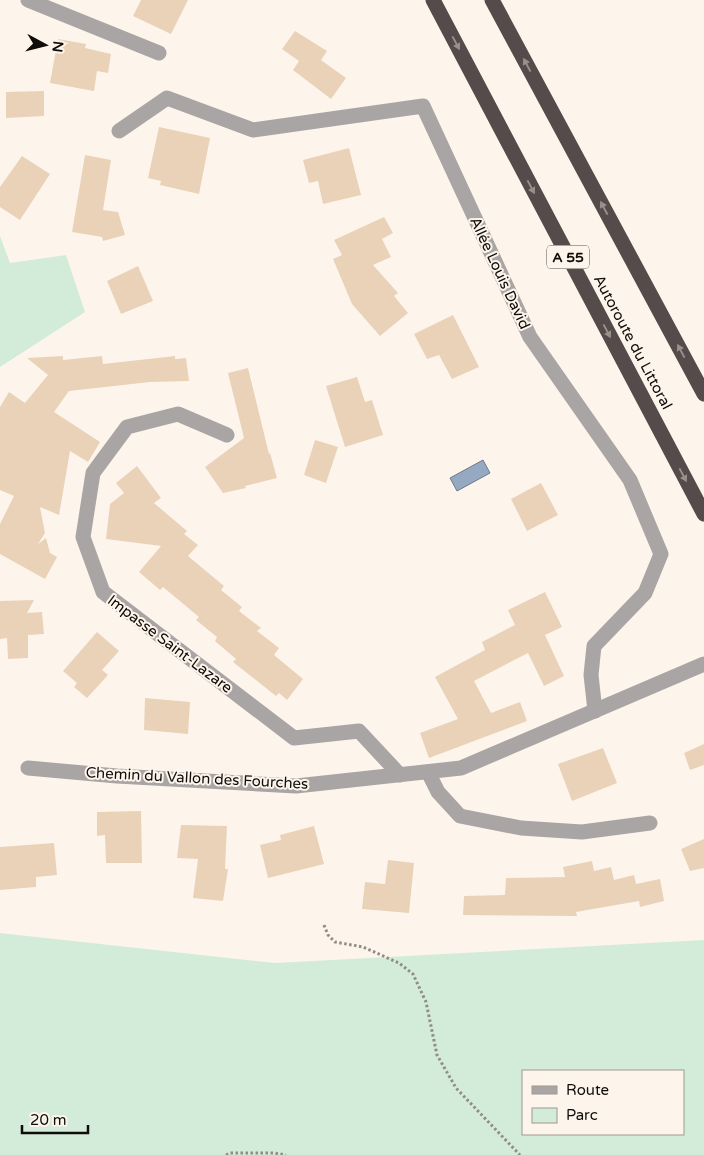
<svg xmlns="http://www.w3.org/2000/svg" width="704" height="1155" viewBox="0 0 704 1155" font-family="'Varela Round',sans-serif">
<rect width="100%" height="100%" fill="#fdf5ec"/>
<g fill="#d3ecd9" fill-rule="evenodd">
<polygon points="0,236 10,263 66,255 85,312 0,367"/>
<path d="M0,933l275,30 429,-23v215h-704zM683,1071v63h-160v-63z"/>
</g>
<polygon fill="#96a9c2" stroke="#6e7a8a" points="483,460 490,473 457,491 450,478"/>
<g fill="#ead2b9">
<polygon points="141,0 188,0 171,34 133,16"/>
<polygon points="295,31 327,51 321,60 346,78 331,99 293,70 299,61 282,49"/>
<polygon points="58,39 86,44 85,48 111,54 108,73 97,71 94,91 50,83"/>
<polygon points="44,91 44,116 6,118 6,92"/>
<polygon points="159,127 210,138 199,194 160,185 161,181 148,178"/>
<polygon points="349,148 361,195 323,204 318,181 309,183 303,160"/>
<polygon points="85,155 111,160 103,210 118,212 125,235 103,241 102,237 72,232"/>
<polygon points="22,156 50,174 20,220 0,207 0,187"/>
<polygon points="384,217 393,233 382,239 391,257 373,265 398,293 394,296 408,313 380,336 352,304 333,259 342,255 334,240"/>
<polygon points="138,266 153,301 121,314 107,281"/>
<polygon points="453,315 479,367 452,379 439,355 427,359 414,334"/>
<polygon points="63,356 63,360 102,356 103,364 175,356 175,359 186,358 189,381 150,382 69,391 54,412 100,442 88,462 70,451 59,515 40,507 45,533 38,544 46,538 50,553 57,557 45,579 0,554 0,524 14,496 0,490 0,407 9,392 25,403 48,375 27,358"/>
<polygon points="248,368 269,454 270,453 277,478 245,486 246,488 223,493 205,467 244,438 228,373"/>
<polygon points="357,377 365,402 372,400 383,435 345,447 326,386"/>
<polygon points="315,440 338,447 326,483 304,475"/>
<polygon points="137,466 161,498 154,503 187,531 184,534 198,545 188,556 224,586 221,590 242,607 239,611 261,628 257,631 279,648 274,655 303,679 287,700 279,693 276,696 233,662 236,659 215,641 217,637 196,620 199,617 163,587 160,590 139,572 161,546 106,539 110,504 124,493 116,483"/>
<polygon points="541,483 558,515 527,531 511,499"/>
<polygon points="545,592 562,627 545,635 564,676 544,686 528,653 474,681 491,713 520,702 527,721 429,758 420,733 458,719 435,677 485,650 482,642 515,625 508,610"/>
<polygon points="34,600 27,613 42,612 44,634 28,635 28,658 8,659 7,638 0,639 0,601"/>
<polygon points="97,632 119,651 102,670 108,675 87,698 74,687 77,683 63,671"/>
<polygon points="145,698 190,702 188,734 144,730"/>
<polygon points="704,744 704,765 690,770 684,753"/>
<polygon points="603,748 617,783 572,801 558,764"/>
<polygon points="141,811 142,863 106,863 105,835 97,836 97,812"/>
<polygon points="181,825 227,826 225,869 228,869 223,901 193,898 198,859 177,858"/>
<polygon points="314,826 324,864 268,878 260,845 281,840 280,835"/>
<polygon points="704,839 704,868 690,871 681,849"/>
<polygon points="54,843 57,875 36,877 36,887 0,890 0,847"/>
<polygon points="388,860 414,863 409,913 362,909 365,882 385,884"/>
<polygon points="592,861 594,871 611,867 614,880 634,875 636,884 660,879 664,901 640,907 639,901 576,912 577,916 463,915 464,896 505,895 506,878 565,877 563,867"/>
</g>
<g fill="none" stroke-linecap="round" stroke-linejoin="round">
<g stroke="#918c85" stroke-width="3" stroke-dasharray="2.5 2.5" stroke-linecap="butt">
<polyline points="324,925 328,935 335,942 363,947 399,963 413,974 426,1002 437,1055 456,1088 520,1155"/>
<polyline points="226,1155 230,1153 274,1153 286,1155"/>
</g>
<g stroke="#aaa5a5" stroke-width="15">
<polyline points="28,0 159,53"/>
<polyline points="119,131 167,98 253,130 423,106 530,337 630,480 661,554 645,593 594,646 591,675 595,711"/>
<polyline points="227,435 178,414 127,427 93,473 83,537 103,592 294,738 359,731 400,775"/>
<polyline points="28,768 117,776 296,786 461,768 704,664"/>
<polyline points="428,772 438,792 460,816 521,828 582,832 650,823"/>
</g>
<g stroke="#564b4b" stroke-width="15">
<polyline points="433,0 704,514"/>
<polyline points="492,0 704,394"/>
</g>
</g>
<defs><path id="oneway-solid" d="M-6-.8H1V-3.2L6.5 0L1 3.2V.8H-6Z" transform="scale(1.25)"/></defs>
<g fill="#998f8b">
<use href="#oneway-solid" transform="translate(456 43) rotate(62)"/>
<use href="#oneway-solid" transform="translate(527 65) rotate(-118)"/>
<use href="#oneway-solid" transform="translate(531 187) rotate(62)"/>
<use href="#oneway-solid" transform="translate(604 208) rotate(-118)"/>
<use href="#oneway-solid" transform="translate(607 331) rotate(62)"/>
<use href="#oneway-solid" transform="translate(681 351) rotate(-118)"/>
<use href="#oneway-solid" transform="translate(683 475) rotate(62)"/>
</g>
<g text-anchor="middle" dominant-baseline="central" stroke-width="4" stroke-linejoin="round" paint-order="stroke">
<rect fill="#fdf5ec" stroke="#56524d" stroke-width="1" x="547" y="245.5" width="42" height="23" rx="4"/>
<g font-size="14" font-weight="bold" fill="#0f0c09">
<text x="568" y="257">A 55</text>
</g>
<g font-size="15" fill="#0f0c09" stroke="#fdf5ec">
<text transform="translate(500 273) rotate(65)">Allée Louis David</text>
<text transform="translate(633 342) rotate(62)">Autoroute du Littoral</text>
<text transform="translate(170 644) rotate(37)">Impasse Saint-Lazare</text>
<text transform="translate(197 778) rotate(3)">Chemin du Vallon des Fourches</text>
</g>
</g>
<rect x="522" y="1070" width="162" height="65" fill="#fdf5ec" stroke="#9e9891"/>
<rect x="532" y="1086" width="25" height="8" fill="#aaa5a5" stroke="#9e9891"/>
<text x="566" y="1095" font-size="15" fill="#0f0c09">Route</text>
<rect x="532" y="1108" width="25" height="15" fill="#d3ecd9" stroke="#9e9891"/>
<text x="566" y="1120" font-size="15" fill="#0f0c09">Parc</text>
<g transform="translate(45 45) rotate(97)" stroke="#fdf5ec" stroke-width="4" paint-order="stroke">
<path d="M0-4L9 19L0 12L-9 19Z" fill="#0f0c09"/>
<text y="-8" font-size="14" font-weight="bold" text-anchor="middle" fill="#0f0c09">N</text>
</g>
<path d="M22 1125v8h66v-8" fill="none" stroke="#0f0c09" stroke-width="2.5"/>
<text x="30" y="1125" font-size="15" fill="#0f0c09" stroke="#fdf5ec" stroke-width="4" paint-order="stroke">20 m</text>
</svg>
